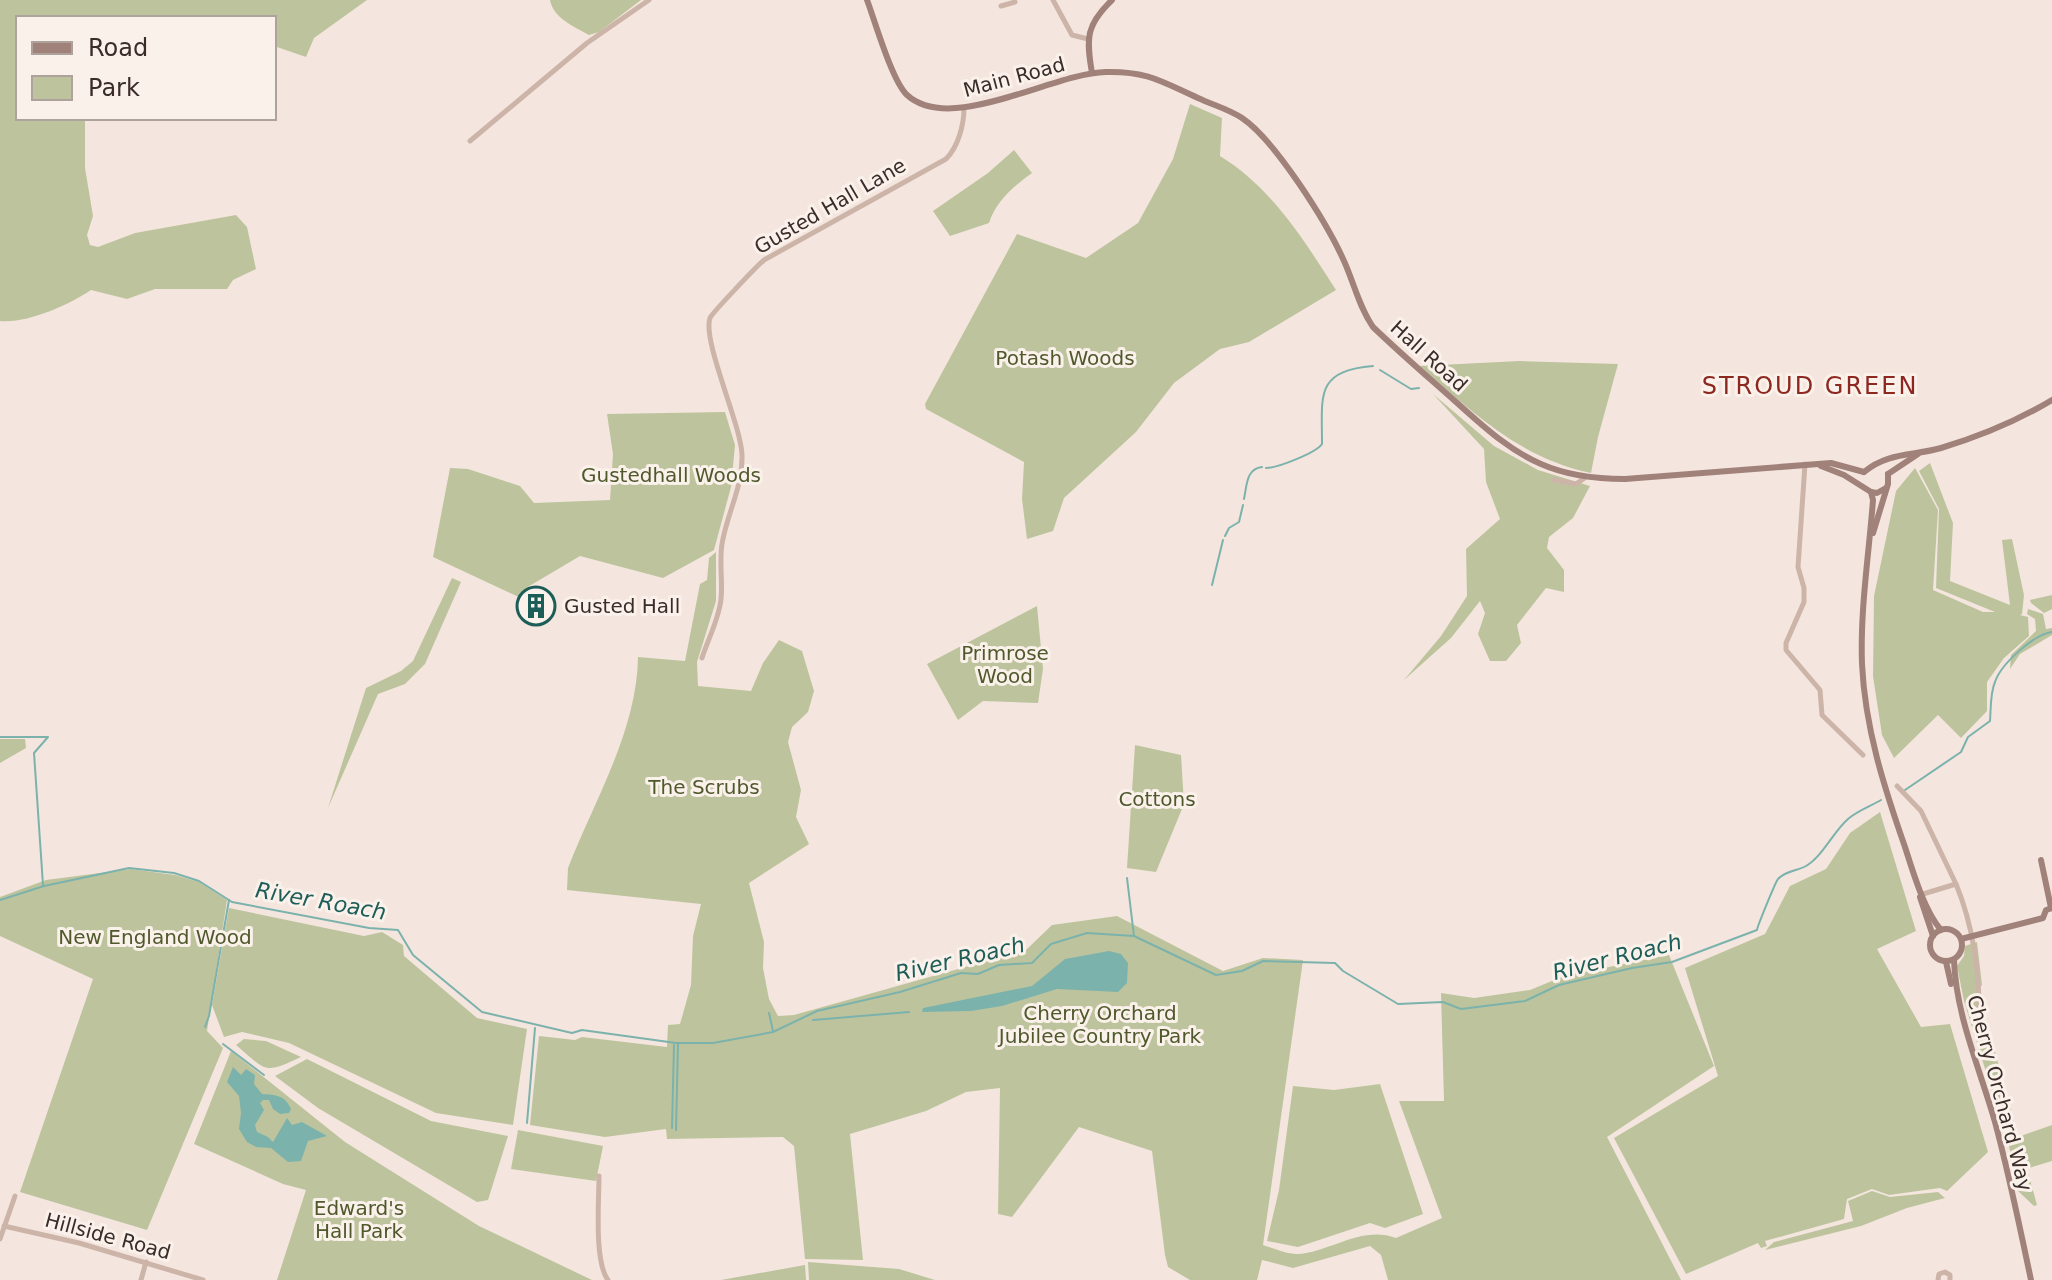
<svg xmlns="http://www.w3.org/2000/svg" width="2052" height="1280" viewBox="0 0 2052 1280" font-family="'DejaVu Sans',sans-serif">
<rect width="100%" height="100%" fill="#f4e6de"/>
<g fill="#bdc49d">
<path d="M0,0h367l-53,38 -8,19 -32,-11v-28h-256v100h67v50l8,48 -6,19 3,10 8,2 37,-14 101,-18 11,12 9,42 -23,11 -6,9h-72l-28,10 -36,-9c-22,15 -65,34 -91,31z"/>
<path d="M550,0h91l-42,32 -10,3c-14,-8 -36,-17 -39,-35z"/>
<path d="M1190,104l32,14 -2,38c51,31 84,84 116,134l-87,52 -29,7 -46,34 -38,49 -72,66 -11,33 -26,8 -5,-40 2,-37 -98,-53 -1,-5 92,-170 69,24 52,-35 35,-64z"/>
<path d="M1014,150l18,23c-18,13 -36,28 -43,50l-39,13 -17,-25 55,-38z"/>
<path d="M1519,361l99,3 -20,73 -7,36c-71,-15 -118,-60 -171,-107z"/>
<polygon points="1433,394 1494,446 1538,470 1590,486 1573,518 1549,537 1547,548 1564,570 1564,592 1546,588 1517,625 1521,643 1506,661 1490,661 1478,634 1485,613 1480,601 1451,638 1404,680 1441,636 1467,596 1466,549 1500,519 1486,482 1484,449"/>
<polygon points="725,412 735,445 731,487 714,550 663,578 580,556 526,588 523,599 433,557 450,468 468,469 520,486 534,503 610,500 613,454 607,414"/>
<polygon points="1930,463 1953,523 1950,581 2010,605 2002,540 2012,539 2024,595 2022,614 2020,615 2028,617 2029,636 2004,658 1987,682 1987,711 1961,738 1938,715 1894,758 1882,735 1873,676 1874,596 1896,491 1915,468 1938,510 1933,590 1983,612 1995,612 1936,588 1939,509 1919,471"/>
<path d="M716,552v49l-19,61 1,24 53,5 12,-28 16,-23 23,11 12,40 -6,21 -16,15 -4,15 13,48 -5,27 13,27 -60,39 15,59 -1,26 6,31 9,17 16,-1 232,-65 26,-25 65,-9 106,55 40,-13 40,2 -40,285c10,3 25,10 36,9 32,-3 64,-29 97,-16l46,-20 -43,-117h45l-3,-108 33,5 56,-8 34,-14 105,-21 45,111 -107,71 74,143h-293l-7,-25 -11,-9 -77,22 -31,-8 -5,20h-67l-22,-13 -3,-12 -13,-104 -73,-24 -67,90 -14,-3 2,-126 -34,4 -40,19 -76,23 13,126 -58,-1 -11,-113 -11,-9 -116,2 -1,-10 -61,8 -75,-12 9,-89 36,4 7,-3 85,10 1,-22 12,-1 11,-39 2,-49 8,-32 -134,-14 1,-22c26,-67 69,-137 70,-211l47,4 15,-77 7,-4 2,-22z"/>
<polygon points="452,578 461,582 425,664 405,684 378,694 328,808 366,688 401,671 413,661"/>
<polygon points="2052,595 2052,609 2044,613 2031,603 2030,600"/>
<polygon points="1037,606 1043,669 1038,703 983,701 958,720 927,664"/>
<polygon points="2028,609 2043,614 2046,629 2052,628 2052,635 2020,654 2010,669 2011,655 2036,631 2035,619 2027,614"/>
<polygon points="0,739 25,739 26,748 0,763"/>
<polygon points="1135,745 1181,755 1184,804 1156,872 1127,868"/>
<polygon points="1880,812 1916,931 1877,949 1921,1027 1950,1024 1988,1152 1947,1191 1940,1188 1889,1195 1872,1189 1847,1199 1844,1219 1765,1241 1767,1246 1761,1248 1758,1243 1686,1274 1614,1138 1718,1076 1685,968 1765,934 1790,886 1826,869 1850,833"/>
<polygon points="131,869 175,875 199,882 227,900 207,1031 223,1048 147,1230 20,1192 93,979 0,936 0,897 46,880"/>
<polygon points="229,908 364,936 382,932 403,945 404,956 477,1018 527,1029 513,1125 436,1113 289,1043 242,1032 224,1037 212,1005"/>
<polygon points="1977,942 1982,985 1978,990 1977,1017 1987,1022 2018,1137 2052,1125 2052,1161 2029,1168 2020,1144 2037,1205 2034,1206 2018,1191 2009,1146 1964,1001 1957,966 1964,956 1965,946"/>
<path d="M244,1039l22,2 35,16c-38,18 -34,14 -65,-12z"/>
<polygon points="231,1051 345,1142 479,1226 592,1280 277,1280 306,1190 283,1184 194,1144"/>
<polygon points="307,1059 431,1121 508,1136 488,1200 477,1202 318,1108 275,1076"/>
<polygon points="1380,1084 1423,1214 1385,1228 1370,1223 1298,1247 1267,1241 1279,1190 1293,1086 1334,1090"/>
<polygon points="518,1130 603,1146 596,1181 511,1169"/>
<polygon points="1872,1191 1890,1197 1938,1192 1945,1198 1907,1208 1861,1226 1765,1250 1774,1242 1853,1221 1848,1201"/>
<polygon points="808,1262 899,1269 935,1280 809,1280"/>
<polygon points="805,1265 806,1280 721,1280"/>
</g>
<g fill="#7cb2ac">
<polygon points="1109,951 1121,954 1128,963 1127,983 1118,992 1057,989 1002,1006 971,1011 922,1012 923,1008 1032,986 1065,959"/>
<path d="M233,1067l8,8 5,-6 9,6 -1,9 8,10c14,1 23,1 29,15l-2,4 -9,1 -7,-5 -4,-9h-6l-3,3 4,7 -9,15 2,7 11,5 5,5 14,-24 5,7 10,-3 25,14 -19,5 -7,20 -13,1 -17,-14 -15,-1 -9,-5 -8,-13 2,-16 -2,-17 -12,-14z"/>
</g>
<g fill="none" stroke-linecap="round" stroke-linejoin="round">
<g stroke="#7cb2ac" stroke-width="2">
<polyline points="1380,370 1411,389 1419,388"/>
<path d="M1266,468c11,0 50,-15 56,-24 0,-49 -7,-73 51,-78"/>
<path d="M1244,499c3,-14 2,-30 18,-32"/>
<polyline points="1225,536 1229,528 1239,522 1243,505"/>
<polyline points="1212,585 1223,540"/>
<polyline points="0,737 48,737 34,753 43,885"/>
<path d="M1905,790l56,-38 7,-15 22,-16c1,-12 0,-28 5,-39 6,-18 38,-47 57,-50"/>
<polyline points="1127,878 1134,936"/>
<path d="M0,900l44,-14 85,-18 45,5 25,8 33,21 137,26 29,2 15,25 69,57 90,21 10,-3 94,13h37l60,-11 44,-21 83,-19 61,-19 17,1 21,-9 33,-2 19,-19 36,-11 47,3 82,39 26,-4 21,-10 72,2 8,8 55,33 45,-2 18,7 64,-8 34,-16 73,-17 40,-6 85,-32c0,-3 19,-49 21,-51 7,-8 19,-8 28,-13 17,-10 27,-34 42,-47 9,-8 23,-13 33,-19"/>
<polyline points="769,1013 773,1031"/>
<polyline points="813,1020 909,1012"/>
<polyline points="205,1027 209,1016 229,900"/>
<polyline points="223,1044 264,1075"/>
<polyline points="527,1123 535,1028"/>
<polyline points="672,1128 674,1045"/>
<polyline points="676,1130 678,1043"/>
</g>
<g stroke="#cdb4a9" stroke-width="5">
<polyline points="1053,0 1072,35 1088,39"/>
<polyline points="1001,6 1015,2"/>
<polyline points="470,141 587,43 649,0"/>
<polyline points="1805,464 1798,567 1804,588 1804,602 1786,643 1786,650 1820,690 1822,715 1863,755"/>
<polyline points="1554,480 1576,484 1586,477"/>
<path d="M702,658c6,-19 17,-39 19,-59 2,-18 -2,-35 1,-55 5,-31 21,-57 20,-89 -1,-31 -40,-114 -32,-137 2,-5 47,-52 54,-58l182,-101c12,-12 18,-34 18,-51"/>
<polyline points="1897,786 1921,811 1956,884 1923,894"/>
<path d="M1956,884c17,41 24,90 23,134"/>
<path d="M599,1176c0,25 -5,86 9,104"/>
<polyline points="4,1226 79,1243 203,1280"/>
<polyline points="0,1239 15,1196"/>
<polyline points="141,1280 146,1262"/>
<polyline points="1938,1280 1939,1274 1945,1272 1950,1275 1950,1280"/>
</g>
<g stroke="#a1827a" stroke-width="6">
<path d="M867,0c8,21 25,81 40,95 44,40 145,-22 199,-23 42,-1 56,10 92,26 15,7 31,11 44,20 33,22 85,105 102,143 10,22 15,46 29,66 27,26 55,50 83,75 26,23 52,48 85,62 27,12 55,15 84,15l206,-16 33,9"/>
<path d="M1092,73c-6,-35 -6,-48 20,-73"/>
<polyline points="1821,466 1844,475 1871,492 1877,493 1886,488"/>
<path d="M1864,472c24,-20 49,-16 77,-24 40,-12 76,-27 111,-48"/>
<polyline points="1888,474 1918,454"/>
<path d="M1871,492l2,8c-4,54 -13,109 -11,164 3,64 22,123 43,183 8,25 19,63 36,83"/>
<polyline points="1873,533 1888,484 1888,474"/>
<polyline points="2041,860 2051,908"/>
<polyline points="1920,897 1933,936"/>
<circle cx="1946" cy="945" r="16"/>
<polyline points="1961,939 2043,918 2046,910 2052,908"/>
<path d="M1954,960c2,56 26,109 41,162 14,52 25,106 36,158"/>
<polyline points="1946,962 1951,984"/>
</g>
</g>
<defs>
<symbol id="building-ring" viewBox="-11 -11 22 22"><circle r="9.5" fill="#fbf1eb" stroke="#1d5d58" stroke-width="1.5"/><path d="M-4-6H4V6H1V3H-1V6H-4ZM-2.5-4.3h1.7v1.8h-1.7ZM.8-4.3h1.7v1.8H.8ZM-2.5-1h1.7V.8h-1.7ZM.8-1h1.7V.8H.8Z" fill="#1d5d58"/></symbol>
</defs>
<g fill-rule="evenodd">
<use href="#building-ring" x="514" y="584" width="44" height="44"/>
</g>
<g text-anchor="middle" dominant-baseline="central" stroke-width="6" stroke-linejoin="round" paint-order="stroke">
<g font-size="20" fill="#3a2c29" stroke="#fbf1eb">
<text transform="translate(1014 77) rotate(-15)">Main Road</text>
<text transform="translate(830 206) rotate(-30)">Gusted Hall Lane</text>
<text transform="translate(1429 356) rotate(42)">Hall Road</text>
<text transform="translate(2000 1093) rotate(75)">Cherry Orchard Way</text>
<text transform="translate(108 1236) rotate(15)">Hillside Road</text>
</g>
<g font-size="20" fill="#4f592c" stroke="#fbf1eb">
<text x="1065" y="358">Potash Woods</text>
<text x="671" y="475">Gustedhall Woods</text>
<text x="1005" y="653">Primrose<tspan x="1005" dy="23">Wood</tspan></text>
<text x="704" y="787">The Scrubs</text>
<text x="1157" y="799">Cottons</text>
<text x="155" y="937">New England Wood</text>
<text x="1100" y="1013">Cherry Orchard<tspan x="1100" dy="23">Jubilee Country Park</tspan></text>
<text x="359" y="1208">Edward's<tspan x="359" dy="23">Hall Park</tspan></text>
</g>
<g font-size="20" fill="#3a2c29" stroke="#fbf1eb" text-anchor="start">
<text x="564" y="606">Gusted Hall</text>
</g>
<g font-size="22" font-style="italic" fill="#1d5d58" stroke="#fbf1eb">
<text transform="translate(321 901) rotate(10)">River Roach</text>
<text transform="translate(1617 957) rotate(-14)">River Roach</text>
<text transform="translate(960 959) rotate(-13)">River Roach</text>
</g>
<g font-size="24" letter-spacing="2" fill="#8c281f" stroke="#fbf1eb">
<text x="1810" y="386">STROUD GREEN</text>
</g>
</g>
<rect x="16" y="16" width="260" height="104" fill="#fbf1eb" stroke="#aea29d" stroke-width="2"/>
<rect x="32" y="42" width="40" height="12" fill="#a1827a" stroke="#aea29d" stroke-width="2"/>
<text x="88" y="56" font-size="24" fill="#3a2c29">Road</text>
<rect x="32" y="76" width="40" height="24" fill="#bdc49d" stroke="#aea29d" stroke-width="2"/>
<text x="88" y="96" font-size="24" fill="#3a2c29">Park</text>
</svg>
